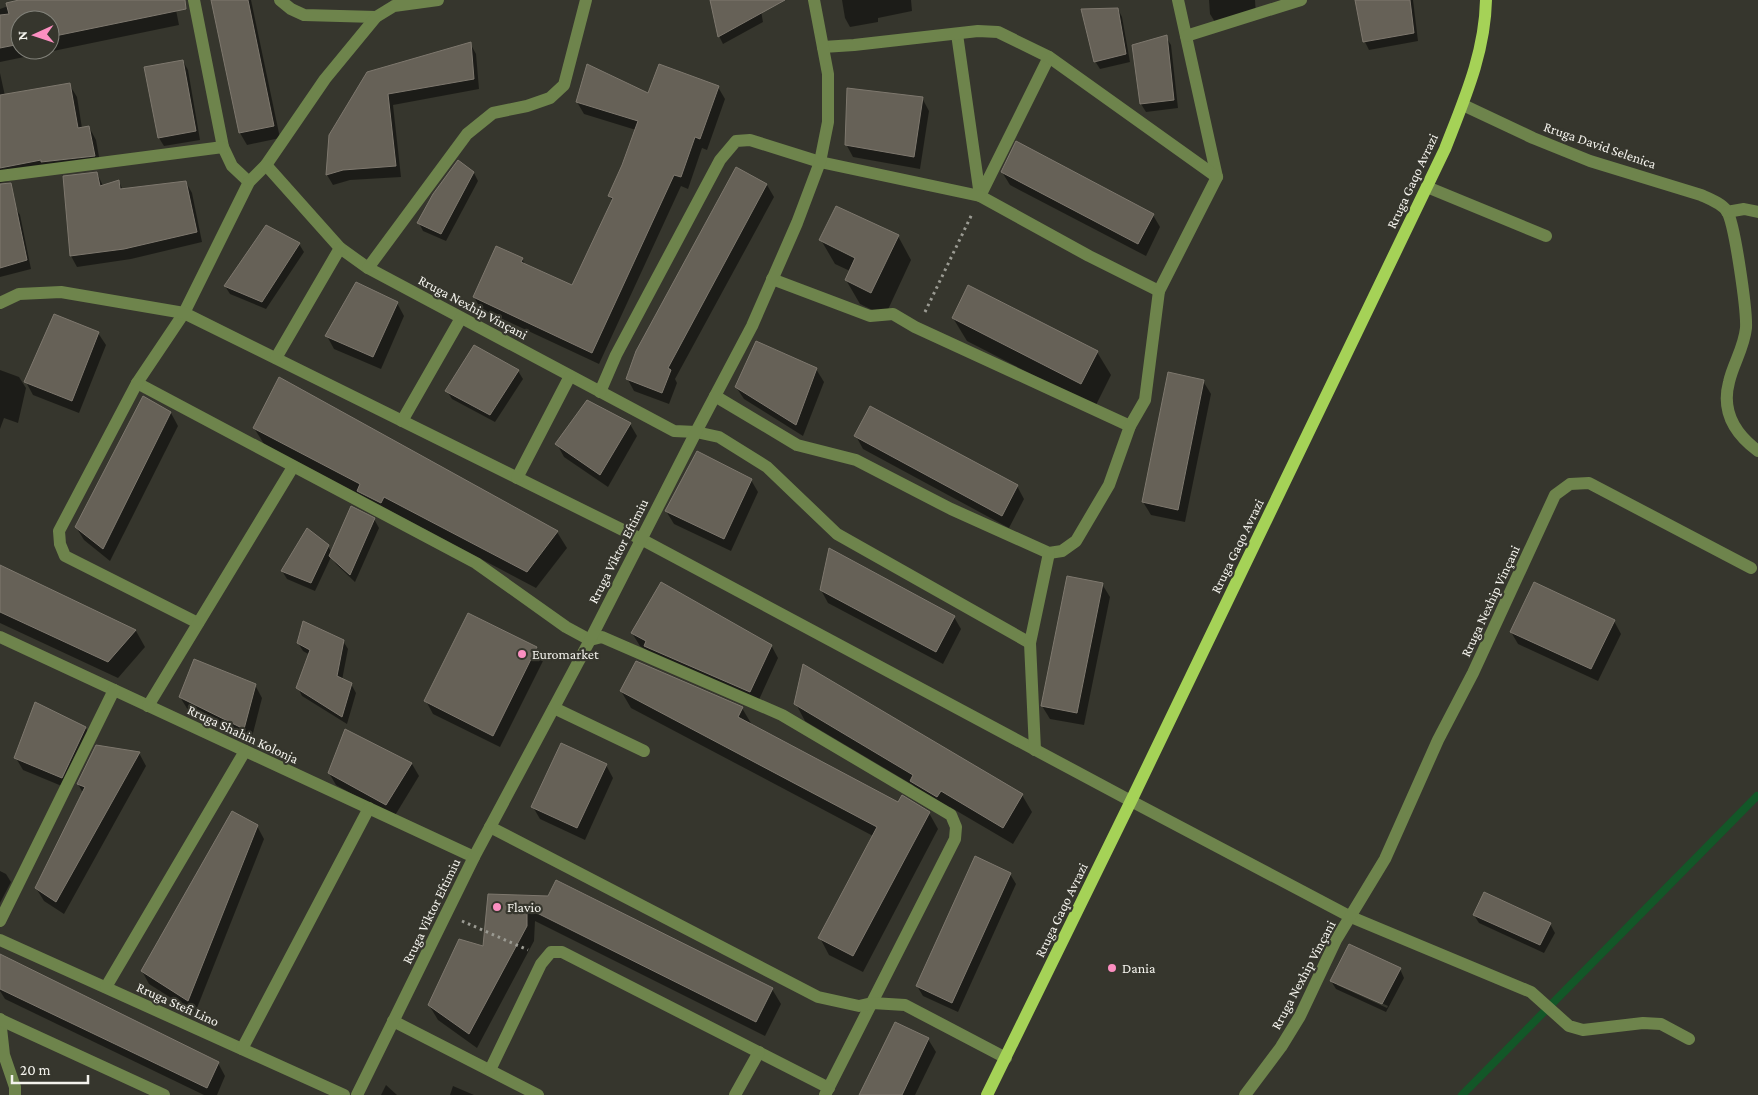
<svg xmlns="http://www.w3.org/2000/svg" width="1758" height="1095" viewBox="0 0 1758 1095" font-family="'Crimson Pro',serif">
<rect width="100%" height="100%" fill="#36362d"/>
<g fill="#0007" fill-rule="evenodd">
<path d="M25,0h149l5,25 -179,37v-53zM20,20h30v30h-30z"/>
<polygon points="212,0 251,0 280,138 247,145 240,133"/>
<polygon points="711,0 759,0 763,22 723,44 719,36"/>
<polygon points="842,0 911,0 912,11 878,18 878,22 850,27 845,18"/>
<polygon points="1209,0 1255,0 1256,15 1215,22 1210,14"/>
<polygon points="1356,0 1413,0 1418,41 1369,50 1365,42"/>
<polygon points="1118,9 1122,17 1130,62 1100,69 1095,61"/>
<polygon points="1166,37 1171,45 1178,108 1146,112 1141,104"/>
<polygon points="470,43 476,54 479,89 393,105 401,177 350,180 333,185 327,175 368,73"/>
<polygon points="183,61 188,70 200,140 164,146 159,138 146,68"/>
<polygon points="0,73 5,96 69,84 77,97 82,128 89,127 96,140 101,168 49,172 0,183"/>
<polygon points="718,87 725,99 707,150 702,148 688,189 681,186 599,364 481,309 474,297 522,259 526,266 573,287 613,201 609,196 623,165 636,130 584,114 577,102"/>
<polygon points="922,98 929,111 920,169 853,157 846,144"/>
<polygon points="1002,172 1153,215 1160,227 1146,256 1010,185"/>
<polygon points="97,173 103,186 119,182 123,190 186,182 192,193 202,242 131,259 77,267 71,256 64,177"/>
<polygon points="474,173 478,181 446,241 423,231 419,223"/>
<polygon points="767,185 774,197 675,379 677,383 669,404 634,391 627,378"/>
<polygon points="15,207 20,215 31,269 0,277 0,209"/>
<polygon points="266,226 299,244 304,252 266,309 230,294 225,286"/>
<polygon points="898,236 911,260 885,316 860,304 846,280 850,271 835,264 821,240"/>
<polygon points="397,303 404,316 381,369 334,349 327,336"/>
<polygon points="953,318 1097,352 1111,375 1095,407 967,341"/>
<polygon points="98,333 106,345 79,413 33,395 26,382"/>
<polygon points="816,369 824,382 803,436 744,399 736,387"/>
<polygon points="0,370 19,377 26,388 18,423 4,418 0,429"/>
<polygon points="518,371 523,379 495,422 452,399 447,391"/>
<polygon points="1203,381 1211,394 1185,522 1151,515 1143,502"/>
<polygon points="144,397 171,413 178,426 110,561 84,540 76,527"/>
<polygon points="630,424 637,436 608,487 564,457 557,444"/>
<polygon points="254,428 557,532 567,548 536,588 264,444"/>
<polygon points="856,436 1017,486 1024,499 1009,528 863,449"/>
<polygon points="751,480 758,492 731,551 674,524 666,511"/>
<polygon points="374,519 379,528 355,582 336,564 331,557 315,591 287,579 282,571 328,546 332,553"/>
<polygon points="0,566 136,631 145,647 118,678 0,623"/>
<polygon points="1102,584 1110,597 1084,725 1050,719 1042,706"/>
<polygon points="821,590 954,617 961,629 943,664 828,603"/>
<polygon points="1614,621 1621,634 1598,681 1518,644 1511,632"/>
<polygon points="632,633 771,645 778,658 757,704 652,659 647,650 640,646"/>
<polygon points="343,641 348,649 342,680 351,684 356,693 347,724 302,696 298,688 310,655 303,651 298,643"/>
<polygon points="536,648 543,661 500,747 433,714 426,701"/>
<polygon points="255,685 262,698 251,741 188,710 180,697"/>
<polygon points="621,691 742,708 752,725 898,804 929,813 938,829 863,972 829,955 820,938 873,836 631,708"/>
<polygon points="36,704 86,728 93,741 69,789 23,770 16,758"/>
<polygon points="796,704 1022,795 1032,812 1013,844 950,807 947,813 921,798 913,785 805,721"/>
<polygon points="139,753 146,766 64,914 44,901 36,888 83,793 78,784"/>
<polygon points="412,764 419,776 394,817 336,785 329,773"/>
<polygon points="606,765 613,778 585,840 540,819 533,807"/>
<polygon points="257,826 264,839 195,1013 149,984 142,971"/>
<polygon points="0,871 6,874 11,882 0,903"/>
<polygon points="1010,874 1016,884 958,1012 923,996 917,986"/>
<polygon points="489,895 772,989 781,1004 765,1036 535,921 534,941 477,1048 438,1020 429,1005 484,947"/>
<polygon points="1474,915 1550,924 1555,933 1544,953 1479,923"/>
<path d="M1400,969l4,9 -18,34 -50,-23 -5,-8zM1337,983l51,23 -1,2 -50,-23z"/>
<polygon points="0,979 218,1063 225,1076 217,1095 204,1095 5,999 0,991"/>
<polygon points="928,1039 936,1052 915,1095 862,1095"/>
<polygon points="386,1085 397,1095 381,1095"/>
<polygon points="453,1086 474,1095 450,1095"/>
</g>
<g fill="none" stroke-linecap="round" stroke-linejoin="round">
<polyline stroke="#135728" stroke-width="8" points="1462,1095 1757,796"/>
</g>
<g fill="#666157" stroke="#7e786e">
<polygon points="19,0 185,0 186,9 50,37 50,20 20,20 20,44 0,48 0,15 9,14 6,3"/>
<polygon points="211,0 248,0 274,126 239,133"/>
<polygon points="710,0 785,0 718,37"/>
<polygon points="1355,0 1410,0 1414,33 1363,42"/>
<polygon points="1118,8 1126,54 1094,62 1081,9"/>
<polygon points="1167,35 1174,100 1140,104 1132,45"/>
<polygon points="471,42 474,79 388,94 396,166 343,170 326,175 329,135 367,72"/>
<polygon points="183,60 196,131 158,138 144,67"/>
<polygon points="587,64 648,93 659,64 719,86 700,139 695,137 681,177 674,175 592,353 473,297 496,246 523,258 521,262 572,285 613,198 608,196 622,165 638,121 576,102"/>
<polygon points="70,83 78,128 89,126 95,156 41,162 41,160 0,168 0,95"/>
<polygon points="847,88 923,97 914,157 845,145"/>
<polygon points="1016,141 1154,214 1138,244 1001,172"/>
<polygon points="458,160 474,172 441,234 417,223 433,194"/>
<polygon points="736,167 767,184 668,368 671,370 662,393 626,379 636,351"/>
<polygon points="97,172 100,186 119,180 120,189 186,181 197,232 124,249 70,256 63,176"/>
<polygon points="11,183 27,260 0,268 0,184"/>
<polygon points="836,206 899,235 871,293 845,280 855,258 819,240"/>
<polygon points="266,225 300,243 262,302 224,286"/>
<polygon points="356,282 398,302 373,357 325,336"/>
<polygon points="968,285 1098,351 1081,384 952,318"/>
<polygon points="54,314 99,332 72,401 24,382"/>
<polygon points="756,341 817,368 796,425 735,387"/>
<polygon points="474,345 519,370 490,415 445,391"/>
<polygon points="1168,372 1204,380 1178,510 1142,502"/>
<polygon points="279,377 558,531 527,572 384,497 381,503 357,491 360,484 253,428"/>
<polygon points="143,396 171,412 103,549 75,527"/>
<polygon points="587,400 631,423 600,475 555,444"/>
<polygon points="870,406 1018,485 1002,516 854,436"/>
<polygon points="697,451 752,479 724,539 665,511"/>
<polygon points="351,506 375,518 350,575 329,556"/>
<polygon points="307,528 329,545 311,583 281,571"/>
<polygon points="829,548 955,616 936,652 820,590"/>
<polygon points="0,565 136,630 108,662 0,612"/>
<polygon points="1067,576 1103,583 1077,713 1041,706"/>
<polygon points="661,582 772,645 750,692 644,646 646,641 631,633"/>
<polygon points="1534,582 1615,620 1591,669 1510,632"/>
<polygon points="468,613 537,647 493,736 424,701"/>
<polygon points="303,621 344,640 337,676 352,683 342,717 296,688 310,650 297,643"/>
<polygon points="194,659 256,684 244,729 179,697"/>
<polygon points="636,661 743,707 738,717 898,802 902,795 930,812 853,956 818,938 877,827 620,691"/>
<polygon points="803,664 1023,794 1003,828 941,791 937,797 910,781 913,775 794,704"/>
<polygon points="35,702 86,727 62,778 14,758"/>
<polygon points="345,729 412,763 386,805 328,773"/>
<polygon points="561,743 607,764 577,828 531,807"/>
<polygon points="96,745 140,752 56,902 35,888 85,787 77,784"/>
<polygon points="232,811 258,825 188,1001 141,971"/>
<polygon points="975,856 1011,873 952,1003 916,986"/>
<polygon points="556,880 773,988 756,1022 527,908 527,926 469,1034 428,1005 459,939 483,946 488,894 548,896"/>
<polygon points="1484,892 1551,923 1540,945 1473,915"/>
<polygon points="1349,944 1401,968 1382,1004 1330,981"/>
<polygon points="0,954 219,1062 207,1088 0,989"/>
<polygon points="895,1022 929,1038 902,1095 859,1095"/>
</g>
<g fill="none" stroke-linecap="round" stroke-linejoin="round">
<g stroke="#9b9b93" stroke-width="3" stroke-dasharray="2.5 4" stroke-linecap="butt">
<polyline points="925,312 972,214"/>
<polyline points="462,921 528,950"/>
</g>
<g stroke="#6e844c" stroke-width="12">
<polyline points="194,0 223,147 232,166 249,182"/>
<polyline points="280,0 291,9 304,15 376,17"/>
<polyline points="438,0 394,6 376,17 325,79 266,165 249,182 184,313 137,383 476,563 566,627 590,640 602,637 782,715 951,815 956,827 955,839 825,1095"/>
<polyline points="1178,0 1217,177"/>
<polyline points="957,34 980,196 1049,57"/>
<polyline points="1186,36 1301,0"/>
<path d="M1463,105l70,33 57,23 111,34c9,4 20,8 26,16 8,14 20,100 19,117 -2,20 -13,36 -17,54 -8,30 6,52 29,69"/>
<polyline points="266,165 340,248 368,268 674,431 696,432 719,437 767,467 837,534 1030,643"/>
<polyline points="0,176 223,147"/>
<polyline points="1427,187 1546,236"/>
<polyline points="1727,212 1744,209 1758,212"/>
<polyline points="368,268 467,134 493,113 527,106 550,98 564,85 586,0"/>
<polyline points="772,279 870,316 893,314 915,327 1130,426"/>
<polyline points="0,303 19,294 61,292 184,313 641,539 1131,801 1351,917 1531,992 1569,1026 1583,1030 1643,1023 1661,1024 1689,1039"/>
<polyline points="276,358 340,248"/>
<polyline points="137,383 59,531 60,544 65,556 198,623"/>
<polyline points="600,392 616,355 720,160 736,141 750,140 820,162 980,196 1089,256 1159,291"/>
<polyline points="715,396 797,445 856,460 951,509 1049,553 1062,551 1076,541 1109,485 1130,426 1145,400 1159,291 1217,177 1049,57 998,32 978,31 854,45 823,47"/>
<polyline points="402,421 461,318"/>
<polyline points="517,478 570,376"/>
<polyline points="0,637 474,857"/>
<polyline points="148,706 293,467"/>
<polyline points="554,708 644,751"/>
<polyline points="1035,750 1030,643 1049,553"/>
<polyline points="490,827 818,997 859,1006 872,1003 905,1005 1006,1058"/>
<polyline points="0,921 114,690"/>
<polyline points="0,940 344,1095"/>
<polyline points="106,987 245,751"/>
<polyline points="0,1019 4,1055 15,1087 15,1095"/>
<polyline points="1,1020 164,1095"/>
<polyline points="393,1021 538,1095"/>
<polyline points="242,1049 369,808"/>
<polyline points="490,1070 541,964 551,952 562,952 829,1088"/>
<polyline points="357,1095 474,857 590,640 696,432 752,326 797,223 820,162 828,122 828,74 814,0"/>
<polyline points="735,1095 759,1052"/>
<polyline points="1245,1095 1281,1047 1300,1016 1336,940 1385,859 1438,740 1473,673 1555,495 1570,484 1589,483 1751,568"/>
</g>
<path stroke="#a5d257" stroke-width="12" d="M987,1095l144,-294 314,-652c19,-49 40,-96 41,-149"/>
</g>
<g fill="#fc8fc1" stroke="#36362d" stroke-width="2">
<circle cx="522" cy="654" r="5"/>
<circle cx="497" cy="907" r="5"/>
<circle cx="1112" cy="968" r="5"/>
</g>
<g text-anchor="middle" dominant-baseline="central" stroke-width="4.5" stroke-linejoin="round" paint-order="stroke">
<g font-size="14" fill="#f4f3ed" stroke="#36362d">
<text transform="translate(1600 145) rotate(19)">Rruga David Selenica</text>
<text transform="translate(1412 181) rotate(-65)">Rruga Gaqo Avrazi</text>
<text transform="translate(473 307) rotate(28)">Rruga Nexhip Vinçani</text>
<text transform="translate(1237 546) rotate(-64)">Rruga Gaqo Avrazi</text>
<text transform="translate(618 551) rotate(-63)">Rruga Viktor Eftimiu</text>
<text transform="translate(1490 601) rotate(-65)">Rruga Nexhip Vinçani</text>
<text transform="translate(243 734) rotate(25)">Rruga Shahin Kolonja</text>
<text transform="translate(1061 910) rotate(-64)">Rruga Gaqo Avrazi</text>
<text transform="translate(431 911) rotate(-64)">Rruga Viktor Eftimiu</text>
<text transform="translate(1303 975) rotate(-62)">Rruga Nexhip Vinçani</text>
<text transform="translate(178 1004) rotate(24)">Rruga Stefi Lino</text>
</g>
<g font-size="14" fill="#f4f3ed" stroke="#36362d" text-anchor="start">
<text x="532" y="654">Euromarket</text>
<text x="507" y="907">Flavio</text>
<text x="1122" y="968">Dania</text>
</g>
</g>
<g transform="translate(35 35) rotate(267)"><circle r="24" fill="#36362d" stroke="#82827a"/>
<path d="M0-4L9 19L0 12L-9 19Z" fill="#fc8fc1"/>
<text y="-8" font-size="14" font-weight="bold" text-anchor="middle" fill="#f4f3ed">N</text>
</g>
<path d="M12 1075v8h76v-8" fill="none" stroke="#f4f3ed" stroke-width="2.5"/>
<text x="20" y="1075" font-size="15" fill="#f4f3ed" stroke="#36362d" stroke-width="4" paint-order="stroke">20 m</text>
</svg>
